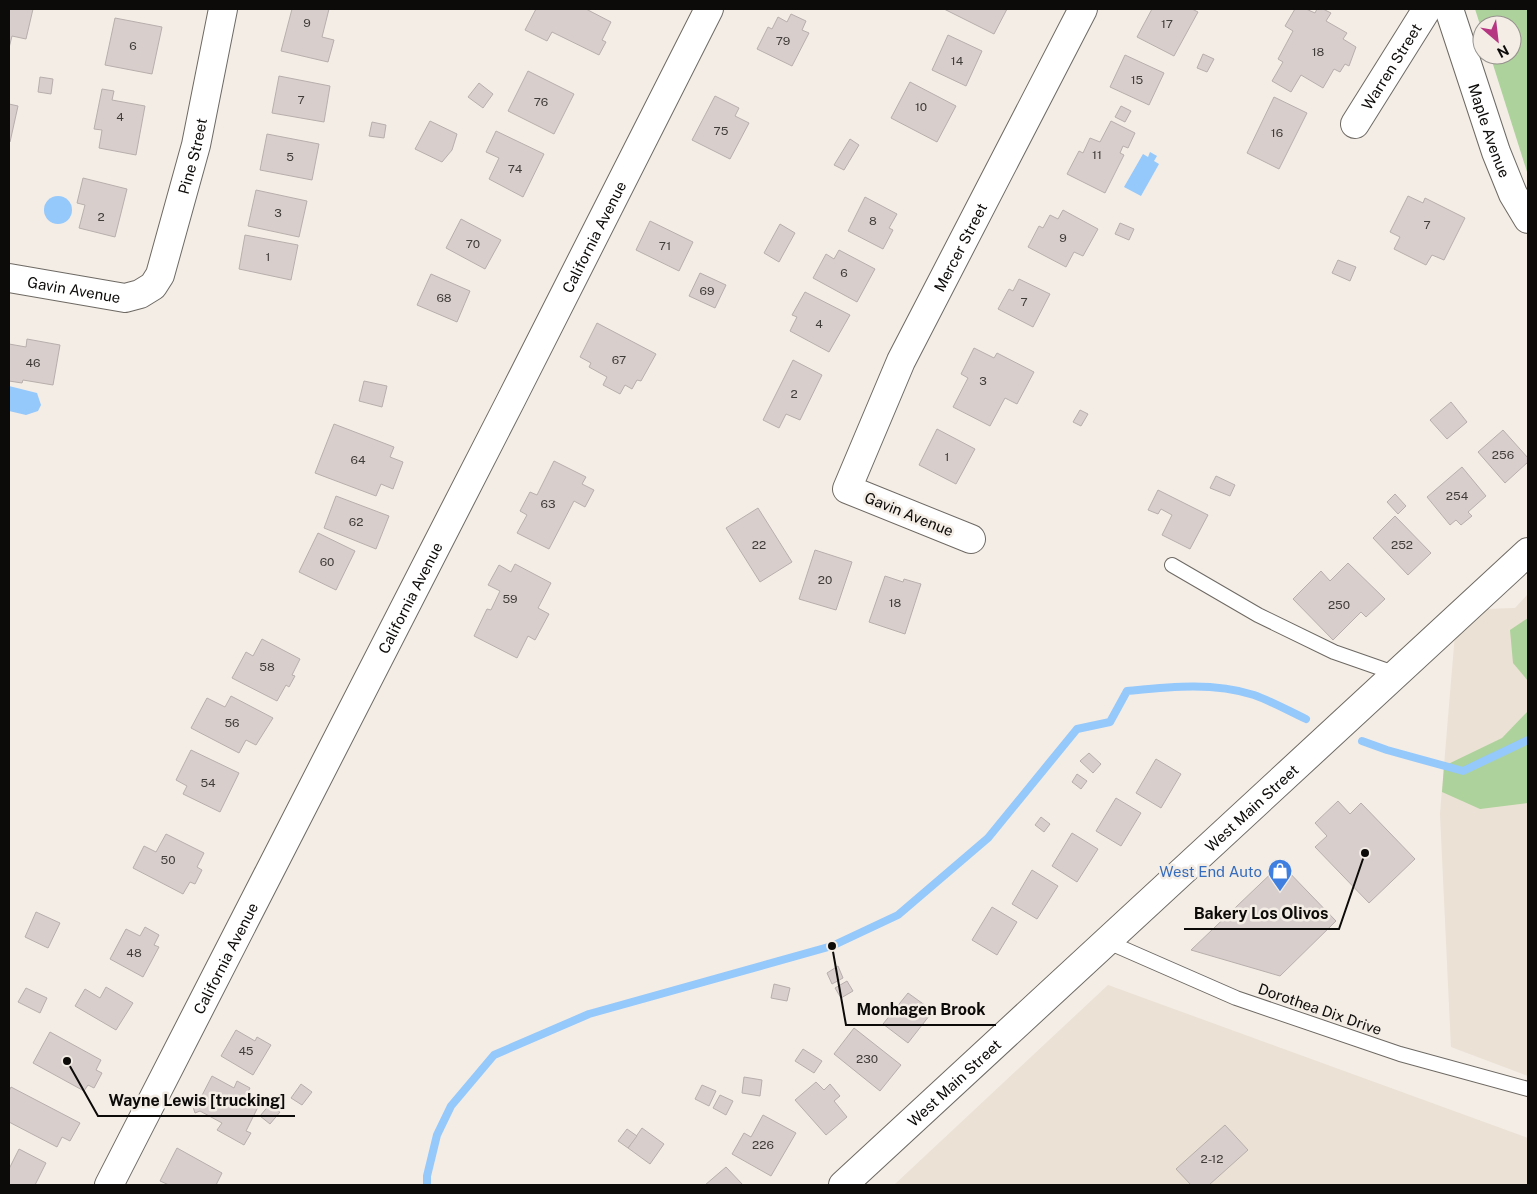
<svg xmlns="http://www.w3.org/2000/svg" width="1537" height="1194" viewBox="0 0 1537 1194" font-family="'Public Sans',sans-serif">
<rect width="100%" height="100%" fill="#f3ede6"/>
<g fill="#ebe1d4">
<polygon points="1528,594 1528,1076 1451,1047 1440,814 1457,610 1515,608"/>
<polygon points="1108,985 1528,1138 1528,1185 894,1185"/>
</g>
<g fill="#add29b">
<polygon points="1475,9 1528,9 1528,175 1490,55 1512,55 1512,25 1482,25 1482,31"/>
<polygon points="1528,618 1528,681 1513,663 1510,630"/>
<polygon points="1528,711 1528,803 1480,809 1442,792 1444,766 1502,738"/>
</g>
<g fill="#95c8fb">
<polygon points="1150,152 1157,156 1154,161 1159,164 1141,196 1124,187 1143,154 1148,157"/>
<circle cx="58" cy="210" r="14"/>
<polygon points="9,386 37,393 41,405 38,411 26,415 9,411"/>
</g>
<g fill="none" stroke-linecap="round" stroke-linejoin="round">
<g stroke="#95c8fb" stroke-width="8">
<polyline points="1362,741 1387,750 1463,771 1528,740"/>
<path d="M427,1185v-9l10,-41 14,-29 43,-51 95,-41 243,-68 66,-31 90,-77 89,-109 33,-7 17,-31c42,-4 85,-9 127,4 17,6 35,16 52,24"/>
</g>
</g>
<g fill="#d8cfcc" stroke="#b8afac">
<polygon points="9,9 33,9 26,39 12,36 9,48"/>
<polygon points="292,9 329,9 322,37 334,40 328,62 281,51"/>
<polygon points="536,9 586,9 611,22 602,40 606,42 599,55 552,32 547,41 525,30"/>
<polygon points="944,9 1007,9 994,34"/>
<polygon points="1152,9 1192,9 1198,12 1174,56 1137,37"/>
<polygon points="1295,9 1306,9 1315,13 1317,9 1323,9 1331,13 1326,21 1347,33 1343,39 1356,47 1349,66 1345,64 1340,72 1334,69 1323,88 1301,75 1291,92 1272,81 1283,62 1278,59 1293,31 1285,26"/>
<polygon points="791,14 806,21 802,30 809,33 792,66 757,49 768,27 772,29 778,17 787,22"/>
<polygon points="115,18 162,27 152,74 105,65"/>
<polygon points="948,35 982,51 966,86 932,70"/>
<polygon points="1203,54 1214,59 1207,72 1197,68"/>
<polygon points="1125,55 1164,73 1149,105 1110,87"/>
<polygon points="528,71 574,94 554,134 508,111"/>
<polygon points="279,76 330,86 324,122 272,113"/>
<polygon points="40,77 53,79 51,94 38,92"/>
<polygon points="910,82 956,106 937,142 891,118"/>
<polygon points="479,83 493,94 483,108 468,97"/>
<polygon points="102,89 114,91 112,100 145,106 136,155 99,148 102,130 94,129"/>
<polygon points="715,96 739,108 735,116 749,123 730,159 692,140"/>
<polygon points="1274,97 1307,113 1279,169 1247,153"/>
<polygon points="9,104 18,106 10,142 9,141"/>
<polygon points="1121,106 1131,111 1125,122 1115,117"/>
<polygon points="430,121 457,134 452,150 442,162 415,149"/>
<polygon points="1111,121 1135,133 1128,148 1123,146 1120,153 1124,155 1105,193 1067,174 1079,151 1083,153 1090,138 1100,142"/>
<polygon points="372,122 386,125 384,138 369,136"/>
<polygon points="496,131 544,154 523,197 489,179 499,158 486,152"/>
<polygon points="267,134 319,144 312,180 260,170"/>
<polygon points="850,139 859,145 844,170 834,165"/>
<polygon points="83,178 127,189 115,237 79,228 85,205 77,203"/>
<polygon points="256,190 307,201 299,237 248,226"/>
<polygon points="1408,196 1423,203 1425,198 1465,218 1444,260 1432,255 1426,265 1394,249 1400,237 1390,232"/>
<polygon points="865,197 897,214 889,228 893,230 883,249 848,231"/>
<polygon points="1063,210 1098,229 1083,256 1074,252 1066,267 1028,247 1039,226 1043,228 1050,215 1058,219"/>
<polygon points="461,219 501,240 485,269 446,248"/>
<polygon points="650,221 693,242 679,271 636,250"/>
<polygon points="1120,223 1134,229 1129,240 1115,234"/>
<polygon points="780,224 795,233 779,262 764,253"/>
<polygon points="245,235 298,245 291,280 239,269"/>
<polygon points="839,250 875,269 857,302 813,278 826,254 834,259"/>
<polygon points="1338,260 1356,267 1350,281 1332,273"/>
<polygon points="700,273 726,285 715,308 689,296"/>
<polygon points="431,274 470,291 457,322 417,305"/>
<polygon points="1019,279 1050,294 1033,327 998,309 1009,289 1013,291"/>
<polygon points="805,292 850,315 829,352 790,331 797,317 792,315"/>
<polygon points="597,323 656,354 641,381 637,380 632,389 625,385 620,394 603,385 607,377 589,367 591,363 580,357"/>
<polygon points="27,339 60,345 53,385 23,380 22,383 9,381 9,344 26,347"/>
<polygon points="974,348 994,358 997,353 1034,372 1017,404 1005,398 990,426 953,407 968,378 961,374"/>
<polygon points="793,360 822,375 800,420 786,414 779,428 763,420"/>
<polygon points="364,381 387,386 382,407 359,401"/>
<polygon points="1451,402 1467,422 1447,439 1430,420"/>
<polygon points="1080,410 1088,414 1081,426 1073,422"/>
<polygon points="334,424 394,447 390,457 403,462 393,489 381,484 376,496 315,473"/>
<polygon points="937,429 975,449 956,484 919,465"/>
<polygon points="1503,430 1528,458 1528,462 1505,483 1478,452"/>
<polygon points="554,461 586,477 582,484 594,490 585,507 574,501 549,549 517,533 527,515 520,511 530,492 537,495"/>
<polygon points="1462,467 1486,496 1468,512 1472,516 1461,525 1456,520 1450,525 1427,497"/>
<polygon points="1216,476 1235,485 1230,496 1210,488"/>
<polygon points="1158,490 1208,515 1190,549 1162,535 1172,515 1161,509 1158,514 1148,510"/>
<polygon points="1395,494 1406,506 1398,514 1387,502"/>
<polygon points="336,496 389,516 376,549 324,528"/>
<polygon points="758,508 792,562 760,582 726,528"/>
<polygon points="1395,516 1431,553 1408,575 1373,538"/>
<polygon points="318,533 355,551 336,590 299,572"/>
<polygon points="815,550 852,562 836,610 799,599"/>
<polygon points="1348,563 1385,599 1366,617 1361,612 1333,640 1293,599 1321,571 1330,581"/>
<polygon points="515,564 551,583 538,608 549,614 535,640 528,636 517,658 474,636 487,609 491,610 500,591 488,585 499,565 511,572"/>
<polygon points="885,576 903,582 904,579 921,584 905,634 869,622"/>
<polygon points="262,639 300,659 292,675 295,676 289,687 286,685 277,701 232,678 246,652 253,656"/>
<polygon points="231,696 273,718 256,745 246,740 239,753 191,728 207,698 225,707"/>
<polygon points="191,750 239,773 220,812 183,794 187,786 176,780"/>
<polygon points="1089,753 1101,764 1093,773 1080,761"/>
<polygon points="1156,759 1181,774 1161,808 1136,793"/>
<polygon points="1077,774 1087,781 1081,789 1072,782"/>
<polygon points="1116,798 1141,813 1121,846 1096,831"/>
<polygon points="1338,801 1350,814 1361,803 1415,859 1369,903 1315,847 1327,836 1315,823"/>
<polygon points="1041,817 1050,824 1044,832 1035,825"/>
<polygon points="1072,833 1098,849 1077,882 1052,866"/>
<polygon points="166,834 204,853 197,867 202,870 195,884 190,882 183,894 133,868 144,846 156,852"/>
<polygon points="1281,864 1336,921 1280,976 1191,950"/>
<polygon points="1032,870 1058,886 1037,919 1012,904"/>
<polygon points="992,907 1017,922 997,955 972,940"/>
<polygon points="36,912 60,923 48,948 25,937"/>
<polygon points="145,927 159,935 154,945 159,947 143,977 110,959 126,929 140,936"/>
<polygon points="838,966 843,978 832,984 827,973"/>
<polygon points="847,981 853,991 841,998 835,988"/>
<polygon points="774,984 790,988 787,1001 771,998"/>
<polygon points="106,987 133,1003 116,1030 75,1006 85,989 100,998"/>
<polygon points="26,988 47,998 40,1013 18,1002"/>
<polygon points="908,993 933,1011 908,1043 883,1024"/>
<polygon points="854,1028 901,1065 880,1091 834,1054"/>
<polygon points="236,1030 255,1041 257,1037 271,1045 253,1075 221,1056"/>
<polygon points="50,1032 101,1060 96,1070 102,1073 94,1088 88,1085 84,1091 33,1063"/>
<polygon points="803,1049 822,1061 814,1073 795,1061"/>
<polygon points="212,1076 234,1088 237,1081 250,1088 246,1096 260,1103 246,1131 251,1133 244,1145 217,1130 222,1123 200,1111 195,1113 192,1104 198,1103"/>
<polygon points="744,1077 762,1080 760,1096 742,1093"/>
<polygon points="816,1082 824,1090 830,1084 840,1096 834,1101 847,1117 826,1135 795,1100"/>
<polygon points="301,1084 312,1092 302,1105 291,1098"/>
<polygon points="702,1085 716,1091 709,1106 695,1099"/>
<polygon points="11,1087 80,1123 70,1141 62,1137 57,1147 9,1122 9,1091"/>
<polygon points="720,1095 733,1101 726,1115 713,1108"/>
<polygon points="270,1104 280,1112 270,1124 260,1116"/>
<polygon points="763,1115 796,1133 771,1176 732,1154 744,1133 751,1137"/>
<polygon points="1225,1125 1248,1150 1209,1185 1191,1185 1176,1169"/>
<polygon points="642,1128 664,1144 650,1164 628,1148"/>
<polygon points="627,1129 637,1136 628,1148 618,1141"/>
<polygon points="177,1148 222,1173 216,1185 169,1185 160,1181"/>
<polygon points="19,1149 46,1163 35,1185 9,1185 9,1169"/>
<polygon points="726,1167 743,1185 705,1185"/>
</g>
<g fill="none" stroke-linecap="round" stroke-linejoin="round">
<defs>
<g id="service">
<polyline points="1172,565 1258,615 1334,652 1397,674"/>
<polyline points="1108,942 1236,998 1400,1054 1528,1089"/>
</g>
<g id="minor">
<path id="s1" d="M1449,9l47,143 17,42 15,25"/>
<path id="s2" d="M1355,124l72,-115"/>
<path id="s3" d="M9,278l116,20 15,-4 13,-8 7,-11 36,-130 27,-136"/>
<path id="s4" d="M971,539l-124,-50 54,-128 182,-352"/>
<path id="s5" d="M109,1185l402,-785 198,-391"/>
</g>
<g id="tertiary">
<path id="s6" d="M843,1185l685,-633"/>
</g>
</defs>
<use href="#service" stroke="#6e6963" stroke-width="16"/>
<use href="#minor" stroke="#6e6963" stroke-width="30"/>
<use href="#tertiary" stroke="#6e6963" stroke-width="30"/>
<use href="#service" stroke="#fff" stroke-width="14"/>
<use href="#minor" stroke="#fff" stroke-width="28"/>
<use href="#tertiary" stroke="#fff" stroke-width="28"/>
</g>
<defs>
<symbol id="shop-pin" viewBox="-11 -11 22 30"><path d="M0 17L-7.5 6A9.5 9.5 0 1 1 7.5 6Z" fill="#3f7fe0" stroke="#f3ede6"/><path d="M-5-2.5h2.3a2.7 3.5 0 0 1 5.4 0H5L5.5 6h-11ZM-1.5-2.5h3a1.5 2.3 0 0 0-3 0Z" fill="#fff"/></symbol>
</defs>
<g fill-rule="evenodd">
<use href="#shop-pin" x="1266" y="857" width="28" height="38"/>
</g>
<g text-anchor="middle" dominant-baseline="central" stroke-width="5" stroke-linejoin="round" paint-order="stroke">
<g font-size="12" fill="#403c3a">
<text x="307" y="23">9</text>
<text x="1167" y="24">17</text>
<text x="783" y="41">79</text>
<text x="133" y="46">6</text>
<text x="1318" y="52">18</text>
<text x="957" y="61">14</text>
<text x="1137" y="80">15</text>
<text x="301" y="100">7</text>
<text x="541" y="102">76</text>
<text x="921" y="107">10</text>
<text x="120" y="117">4</text>
<text x="721" y="131">75</text>
<text x="1277" y="133">16</text>
<text x="1097" y="155">11</text>
<text x="290" y="157">5</text>
<text x="515" y="169">74</text>
<text x="278" y="213">3</text>
<text x="101" y="217">2</text>
<text x="873" y="221">8</text>
<text x="1427" y="225">7</text>
<text x="1063" y="238">9</text>
<text x="473" y="244">70</text>
<text x="665" y="246">71</text>
<text x="268" y="257">1</text>
<text x="844" y="273">6</text>
<text x="707" y="291">69</text>
<text x="444" y="298">68</text>
<text x="1024" y="302">7</text>
<text x="819" y="324">4</text>
<text x="619" y="360">67</text>
<text x="33" y="363">46</text>
<text x="983" y="381">3</text>
<text x="794" y="394">2</text>
<text x="1503" y="455">256</text>
<text x="947" y="457">1</text>
<text x="358" y="460">64</text>
<text x="1457" y="496">254</text>
<text x="548" y="504">63</text>
<text x="356" y="522">62</text>
<text x="759" y="545">22</text>
<text x="1402" y="545">252</text>
<text x="327" y="562">60</text>
<text x="825" y="580">20</text>
<text x="510" y="599">59</text>
<text x="895" y="603">18</text>
<text x="1339" y="605">250</text>
<text x="267" y="667">58</text>
<text x="232" y="723">56</text>
<text x="208" y="783">54</text>
<text x="168" y="860">50</text>
<text x="134" y="953">48</text>
<text x="246" y="1051">45</text>
<text x="867" y="1059">230</text>
<text x="763" y="1145">226</text>
<text x="1212" y="1159">2-12</text>
</g>
<g font-size="15" fill="#0d0b09" stroke="#f3ede6">
<text stroke="none"><textPath href="#s2" startOffset="68">Warren Street</textPath></text>
<text stroke="none"><textPath href="#s1" startOffset="128">Maple Avenue</textPath></text>
<text stroke="none"><textPath href="#s3" startOffset="285">Pine Street</textPath></text>
<text stroke="none"><textPath href="#s5" startOffset="1065">California Avenue</textPath></text>
<text stroke="none"><textPath href="#s4" startOffset="401">Mercer Street</textPath></text>
<text stroke="none"><textPath href="#s3" startOffset="66">Gavin Avenue</textPath></text>
<text transform="translate(909 514) rotate(22)">Gavin Avenue</text>
<text stroke="none"><textPath href="#s5" startOffset="660">California Avenue</textPath></text>
<text stroke="none"><textPath href="#s6" startOffset="556">West Main Street</textPath></text>
<text stroke="none"><textPath href="#s5" startOffset="255">California Avenue</textPath></text>
<text transform="translate(1320 1009) rotate(19)">Dorothea Dix Drive</text>
<text stroke="none"><textPath href="#s6" startOffset="151">West Main Street</textPath></text>
</g>
<g font-size="15" fill="#366cbe" stroke="#f3ede6" text-anchor="end">
<text x="1262" y="871">West End Auto</text>
</g>
</g>
<path fill="none" stroke="#0d0b09" stroke-width="2" d="M1365 853L1339 929H1184M832 946L846 1025H996M67 1061L98 1116H295"/>
<g fill="#0d0b09" stroke="#f3ede6" stroke-width="2">
<circle cx="1365" cy="853" r="5"/>
<circle cx="832" cy="946" r="5"/>
<circle cx="67" cy="1061" r="5"/>
</g>
<g font-size="16" text-anchor="middle" font-weight="bold" fill="#0d0b09" stroke="#f3ede6" stroke-width="5" stroke-linejoin="round" paint-order="stroke">
<text x="1261" y="919">Bakery Los Olivos</text>
<text x="921" y="1015">Monhagen Brook</text>
<text x="197" y="1106">Wayne Lewis [trucking]</text>
</g>
<rect width="1537" height="1194" fill="none" stroke="#0d0b09" stroke-width="20"/>
<g transform="translate(1497 40) rotate(152)"><circle r="24" fill="#f3ede6" stroke="#97938e"/>
<path d="M0-4L9 19L0 12L-9 19Z" fill="#b63681"/>
<text y="-8" font-size="14" font-weight="bold" text-anchor="middle" fill="#0d0b09">N</text>
</g>
</svg>
